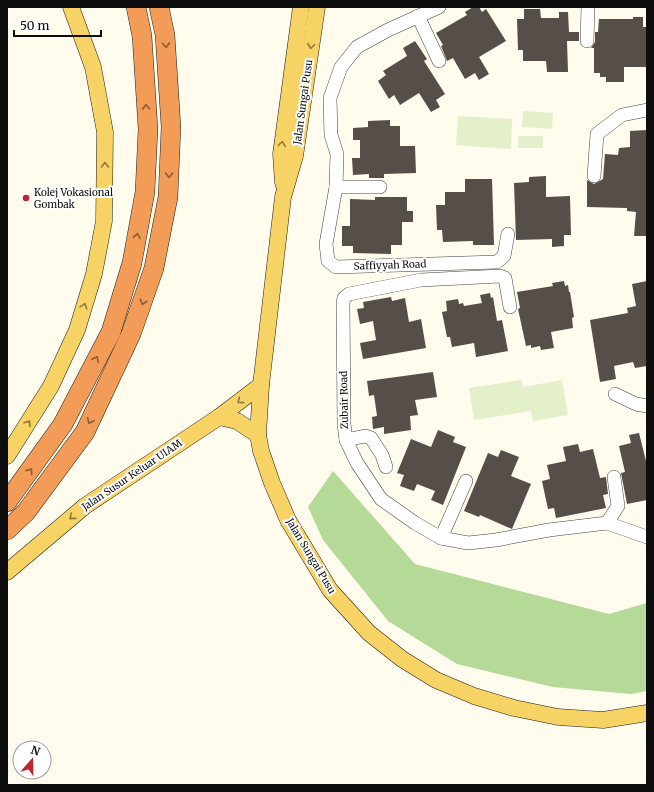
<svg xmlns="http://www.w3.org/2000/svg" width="654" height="792" viewBox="0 0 654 792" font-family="Merriweather,serif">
<rect width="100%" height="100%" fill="#fffbed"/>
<polygon fill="#b5d996" points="333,471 415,564 609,614 647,603 647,691 631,694 553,687 457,664 388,621 323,540 308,507"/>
<g fill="#e3f0c9">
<polygon points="523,111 553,113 552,129 522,127"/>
<polygon points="458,116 512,119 511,149 456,145"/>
<rect x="518" y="136" width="25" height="12"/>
<polygon points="522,380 523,387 562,380 568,415 533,421 531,411 474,420 469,388"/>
</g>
<g fill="#554e49">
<polygon points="473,7 479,7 482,12 486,9 506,41 479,57 489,74 479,80 475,73 465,79 453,58 447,61 441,46 443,45 436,33 467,15 465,12"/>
<polygon points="524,9 540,9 541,18 559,18 559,12 568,12 569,32 579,32 579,41 567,41 568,72 547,72 546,61 523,61 523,50 518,50 517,19 524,19"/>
<polygon points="633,17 643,17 643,27 647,27 647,67 624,67 624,82 606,82 606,77 600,77 600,73 594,73 594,48 591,48 595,42 595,32 598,32 599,19 633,19"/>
<polygon points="415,41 427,59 424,61 445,94 436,100 440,107 431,112 419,93 400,105 394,95 389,99 378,81 386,75 383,71 407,56 403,48"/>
<polygon points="390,120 390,126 400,126 400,146 415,146 416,173 384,174 384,178 369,178 369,174 353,175 352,158 360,158 360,140 353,140 353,128 368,127 368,121"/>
<polygon points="647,130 647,236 634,236 636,212 627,211 627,208 587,207 587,180 594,184 603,179 605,154 618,155 619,148 630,147 630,131"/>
<polygon points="546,176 546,197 570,196 571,235 564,235 564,246 552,247 552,239 516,240 514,183 529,182 529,177"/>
<polygon points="465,179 492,179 494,245 473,245 473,241 443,242 442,230 437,230 436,205 445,205 445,192 465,192"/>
<polygon points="375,197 407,197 407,211 413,211 413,222 402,222 402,245 391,245 391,254 353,253 353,246 342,246 342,226 350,226 350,199 375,200"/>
<polygon points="564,281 565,286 568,285 569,292 570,292 574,317 572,318 573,328 551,332 554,348 541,350 540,346 531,348 531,345 526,346 518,309 520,308 517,292 553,286 552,283"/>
<polygon points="647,281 647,366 635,368 633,362 614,366 616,379 600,382 590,320 628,313 627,308 636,306 632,284"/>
<polygon points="490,293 491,298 493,297 497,321 502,320 508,351 476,357 474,343 452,347 450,337 447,337 442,312 447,311 446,301 458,299 459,304 463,303 464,306 482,303 480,295"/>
<polygon points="391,297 392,301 405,298 409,322 421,319 426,348 363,359 360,343 376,340 373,321 360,324 357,309 364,308 363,302"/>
<polygon points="433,372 437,397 415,400 418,415 410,416 411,430 384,434 384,427 373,429 372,417 377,416 374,395 369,396 367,381"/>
<polygon points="438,430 455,437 453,442 466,447 443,505 431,500 435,491 417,484 414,491 400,486 404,475 397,473 411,439 431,447"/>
<polygon points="639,433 647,465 647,500 627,504 621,473 625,472 619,446 631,443 629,435"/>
<polygon points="578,444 580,452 593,449 600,478 606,477 608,494 603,495 606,508 556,518 554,508 548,509 542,481 550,479 547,465 566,461 563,447"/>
<polygon points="501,450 519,457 511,476 531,484 512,529 480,515 479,517 464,511 488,453 498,457"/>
</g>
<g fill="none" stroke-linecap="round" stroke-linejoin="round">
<defs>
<g id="minor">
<polyline points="439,7 388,30 357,47 341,67 330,98 331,135 337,154 336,187 326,244 328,261 336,267 497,262 504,256 508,234"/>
<polyline points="418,16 439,61"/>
<polyline points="587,41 588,7"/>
<polyline points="594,176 597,134 622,115 647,110"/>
<polyline points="336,187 380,187"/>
<polyline points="510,307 505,278 500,276 421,280 349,294 344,298 343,303 344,424 346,440 357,463 381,499 415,523 441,538 468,543 496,540 549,530 607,523 647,537"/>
<polyline points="615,394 636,404 647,406"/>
<polyline points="346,440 365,436 371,438 382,455 386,467"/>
<polyline points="607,523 618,506 614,477"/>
<polyline points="441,538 466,481"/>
</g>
<g id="major">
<polyline points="317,7 295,156 283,197 261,385 258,435 261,451 272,483 288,520 330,590 369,633 402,659 436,680 474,696 514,708 558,717 603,720 647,713"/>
<polyline points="283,183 281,154 301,7"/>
<polyline points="219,417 237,421 258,435"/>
<polyline points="7,456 51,386 77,330 94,274 104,221 105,132 93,67 71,7"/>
<polyline points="7,572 85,506 219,417 261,385"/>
</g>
<g id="highway">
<polyline points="7,502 63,424 111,332 132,263 145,192 148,129 142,36 136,7"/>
<polyline points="7,530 26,512 85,432 131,334 154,268 168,197 171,127 165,35 159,7"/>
</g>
</defs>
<use href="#minor" stroke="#404040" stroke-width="14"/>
<use href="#major" stroke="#1e1e1e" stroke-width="17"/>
<use href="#highway" stroke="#1e1e1e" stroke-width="20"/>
<use href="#minor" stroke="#fff" stroke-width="13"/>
<use href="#major" stroke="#f7d264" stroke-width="16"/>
<use href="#highway" stroke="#f39c57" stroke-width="19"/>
</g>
<defs><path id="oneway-chevron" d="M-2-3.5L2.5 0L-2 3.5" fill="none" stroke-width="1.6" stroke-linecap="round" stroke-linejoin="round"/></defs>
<g stroke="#8c5c36">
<use href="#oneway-chevron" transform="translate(166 45) rotate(86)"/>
<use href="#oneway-chevron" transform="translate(146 107) rotate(-93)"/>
<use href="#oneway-chevron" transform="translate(169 175) rotate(92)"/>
<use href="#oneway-chevron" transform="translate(137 236) rotate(-80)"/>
<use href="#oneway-chevron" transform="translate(143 302) rotate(109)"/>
<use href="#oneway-chevron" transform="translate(96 359) rotate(-63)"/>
<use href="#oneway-chevron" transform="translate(90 421) rotate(115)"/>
<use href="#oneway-chevron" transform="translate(30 471) rotate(-55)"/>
</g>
<g stroke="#8e793d">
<use href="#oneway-chevron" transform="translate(311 46) rotate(98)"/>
<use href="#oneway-chevron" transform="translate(282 144) rotate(-82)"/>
<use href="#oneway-chevron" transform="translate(105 165) rotate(-90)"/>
<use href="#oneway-chevron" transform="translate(84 306) rotate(-72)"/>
<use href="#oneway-chevron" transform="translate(240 401) rotate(143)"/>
<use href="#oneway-chevron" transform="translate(28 423) rotate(-58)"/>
<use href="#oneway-chevron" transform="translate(72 517) rotate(140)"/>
</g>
<circle fill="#bb262f" stroke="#fff" stroke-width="1.5" cx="26" cy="198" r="4"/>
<g text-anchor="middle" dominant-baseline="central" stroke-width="4" stroke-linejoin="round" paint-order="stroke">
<g font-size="10" fill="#0d0d0d" stroke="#fff">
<text transform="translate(303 102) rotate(-82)">Jalan Sungai Pusu</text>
<text transform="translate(390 265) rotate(-2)">Saffiyyah Road</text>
<text transform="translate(344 400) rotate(-91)">Zubair Road</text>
<text transform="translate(132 475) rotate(-34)">Jalan Susur Keluar UIAM</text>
<text transform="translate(311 556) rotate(59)">Jalan Sungai Pusu</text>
</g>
<g font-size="10" fill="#0d0d0d" stroke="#fff" text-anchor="start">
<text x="34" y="192">Kolej Vokasional<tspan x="34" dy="12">Gombak</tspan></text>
</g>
</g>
<rect width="654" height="792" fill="none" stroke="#0d0d0d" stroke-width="16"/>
<g transform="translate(32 760) rotate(20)"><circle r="19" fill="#ffffff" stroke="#9e9e9e"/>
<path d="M0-3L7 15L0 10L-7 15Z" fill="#bb262f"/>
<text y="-6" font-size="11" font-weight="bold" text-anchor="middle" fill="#0d0d0d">N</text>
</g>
<path d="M14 30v6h87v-6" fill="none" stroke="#0d0d0d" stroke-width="2"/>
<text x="20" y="30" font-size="12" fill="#0d0d0d" stroke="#ffffff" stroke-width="3" paint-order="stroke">50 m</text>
</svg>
